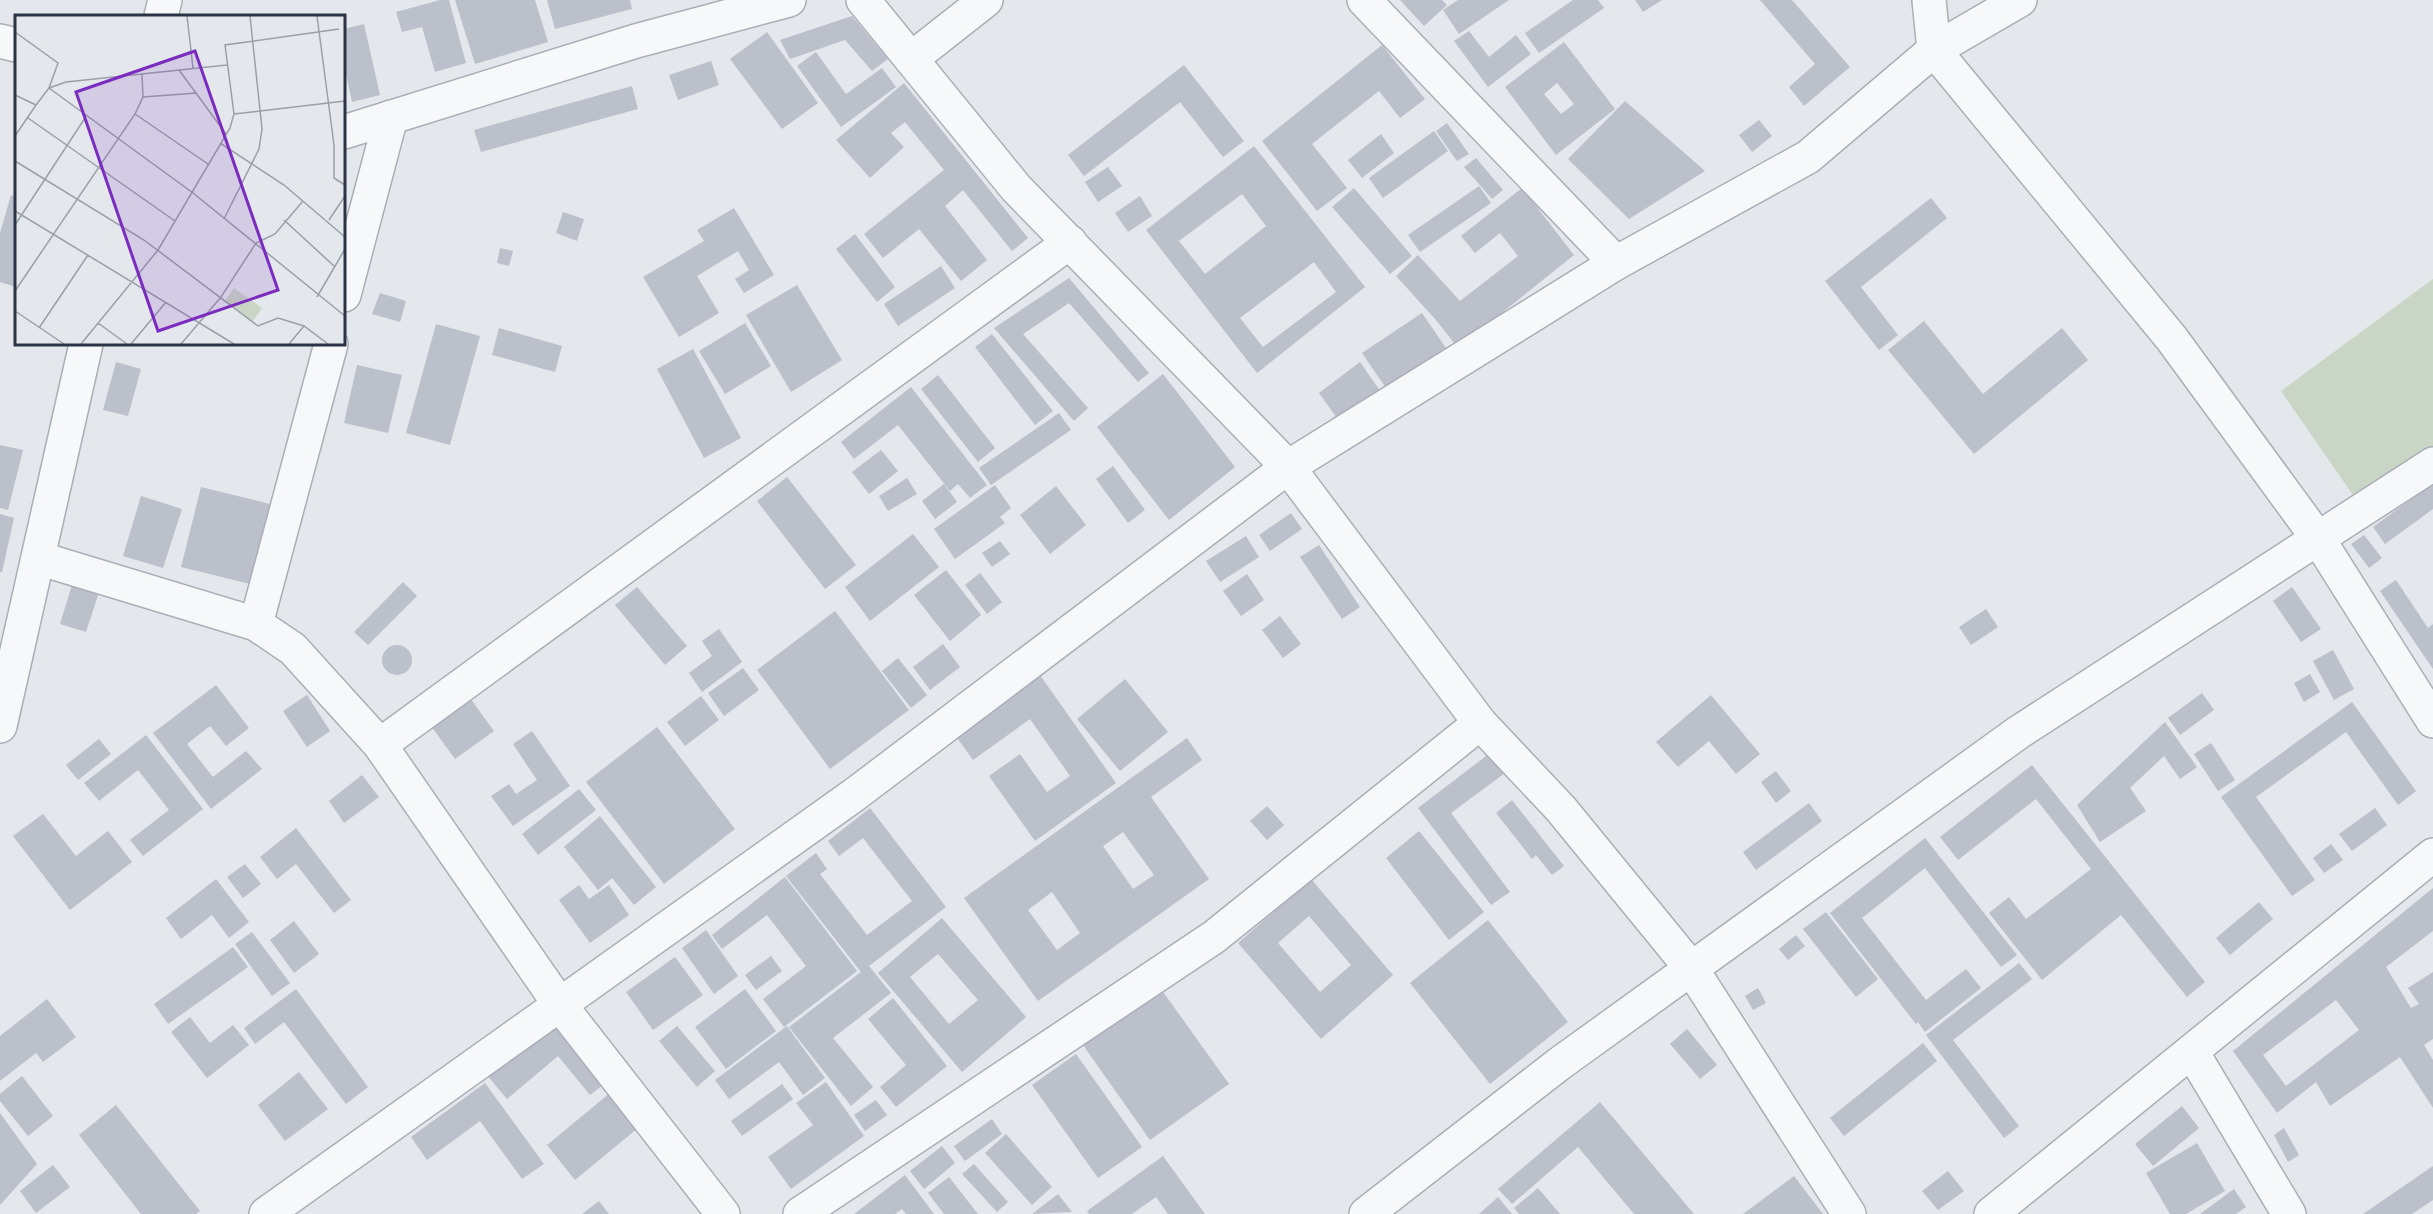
<svg xmlns="http://www.w3.org/2000/svg" width="2433" height="1214" viewBox="0 0 2433 1214" font-family="Raleway,sans-serif">
<rect width="100%" height="100%" fill="#e4e7ec"/>
<polygon fill="#c9d6c5" points="2433,279 2433,465 2366,514 2281,391"/>
<g fill="#bbc0ca" fill-rule="evenodd">
<polygon points="440,0 449,0 466,63 435,72 422,27 402,32 396,12"/>
<polygon points="455,0 535,0 548,42 475,64"/>
<polygon points="547,0 630,0 632,9 555,29"/>
<polygon points="1400,0 1442,0 1447,5 1424,26"/>
<polygon points="1458,0 1509,0 1459,34 1443,10"/>
<polygon points="1573,0 1598,0 1604,8 1539,53 1525,33"/>
<polygon points="1635,0 1662,0 1643,12"/>
<polygon points="1760,0 1792,0 1850,67 1804,106 1789,87 1815,64"/>
<polygon points="852,16 888,59 872,71 845,40 790,59 780,40"/>
<polygon points="364,24 380,95 352,102 344,64 344,29"/>
<polygon points="1469,31 1489,57 1516,35 1531,54 1488,87 1454,41"/>
<polygon points="767,32 818,103 782,129 730,59"/>
<path d="M1564,42l51,67 -59,46 -51,-68zM1557,83l17,21 -13,10 -17,-20z"/>
<polygon points="1382,45 1425,99 1400,118 1379,91 1312,144 1347,188 1317,211 1262,141"/>
<polygon points="816,52 846,94 882,68 896,87 841,127 797,66"/>
<polygon points="711,61 719,85 678,100 669,75"/>
<polygon points="1184,65 1244,141 1223,157 1180,102 1084,176 1068,155"/>
<polygon points="904,83 1028,238 1012,251 963,190 945,206 987,260 961,281 919,229 883,258 864,234 944,170 905,122 891,133 904,147 870,178 836,140"/>
<polygon points="632,86 638,109 481,152 474,130"/>
<polygon points="1625,101 1705,171 1629,219 1568,159"/>
<polygon points="1759,120 1772,136 1752,152 1739,135"/>
<polygon points="1447,123 1469,154 1457,161 1436,131"/>
<polygon points="1434,131 1448,151 1383,198 1369,178"/>
<polygon points="1381,134 1394,153 1362,178 1348,160"/>
<path d="M1254,146l111,141 -108,86 -111,-143zM1242,194l24,32 -61,48 -26,-33zM1314,262l22,30 -73,55 -23,-29z"/>
<polygon points="1476,158 1503,190 1492,199 1464,167"/>
<polygon points="1108,167 1122,186 1098,202 1085,182"/>
<polygon points="1479,186 1491,203 1420,252 1408,235"/>
<polygon points="1354,188 1412,256 1390,274 1332,207"/>
<polygon points="1522,188 1574,255 1458,348 1436,320 1396,276 1418,255 1460,301 1518,256 1500,233 1475,253 1461,236"/>
<polygon points="11,195 16,197 16,287 0,282 0,233"/>
<polygon points="1140,196 1152,216 1128,232 1115,213"/>
<polygon points="1931,198 1947,218 1861,287 1898,335 1879,350 1825,281"/>
<polygon points="734,208 774,275 744,293 735,279 749,270 738,251 697,276 719,313 679,337 643,277 704,241 697,230"/>
<polygon points="563,212 584,219 577,241 556,233"/>
<polygon points="855,234 895,287 877,302 836,249"/>
<polygon points="500,248 513,251 509,266 497,263"/>
<polygon points="941,266 955,288 898,326 884,304"/>
<polygon points="1069,278 1149,373 1138,382 1069,303 1023,334 1088,408 1074,421 994,328"/>
<polygon points="797,285 842,360 791,392 746,315"/>
<polygon points="380,293 406,301 400,322 372,314"/>
<polygon points="1422,313 1450,354 1390,394 1362,353"/>
<polygon points="1924,321 1983,394 2062,328 2088,360 1974,454 1888,350"/>
<polygon points="745,323 771,366 725,394 699,351"/>
<polygon points="436,324 480,336 450,445 406,433"/>
<polygon points="499,328 562,346 555,372 492,355"/>
<polygon points="992,334 1053,411 1035,425 975,347"/>
<polygon points="693,349 741,438 704,458 657,369"/>
<polygon points="116,362 141,369 128,416 103,410"/>
<polygon points="1360,362 1380,391 1339,421 1319,393"/>
<polygon points="357,365 402,375 388,433 344,423"/>
<polygon points="1163,374 1235,467 1169,520 1097,427"/>
<polygon points="938,375 995,448 978,462 921,389"/>
<polygon points="911,387 987,485 970,498 958,484 950,491 898,425 854,459 841,442"/>
<polygon points="1059,413 1071,430 991,485 979,468"/>
<polygon points="0,445 23,450 8,510 0,508"/>
<polygon points="881,450 898,471 869,494 852,472"/>
<polygon points="1113,466 1145,510 1128,523 1096,479"/>
<polygon points="787,477 856,565 825,589 757,501"/>
<polygon points="907,478 917,494 888,511 879,496"/>
<polygon points="2433,483 2433,509 2385,544 2373,527"/>
<polygon points="944,484 957,502 935,519 922,501"/>
<polygon points="995,485 1011,508 1000,517 1005,523 955,559 934,529"/>
<polygon points="1056,486 1086,525 1050,554 1020,515"/>
<polygon points="201,487 270,504 250,584 181,567"/>
<polygon points="141,496 182,509 163,568 123,556"/>
<polygon points="1291,513 1302,529 1270,551 1259,535"/>
<polygon points="0,514 14,518 2,572 0,572"/>
<polygon points="913,534 939,567 870,621 845,587"/>
<polygon points="2364,535 2382,558 2369,568 2351,544"/>
<polygon points="1246,536 1259,557 1220,582 1206,561"/>
<polygon points="1000,541 1010,554 992,567 982,553"/>
<polygon points="1319,545 1360,607 1342,619 1300,557"/>
<polygon points="946,570 981,615 950,641 914,595"/>
<polygon points="980,573 1002,602 987,614 965,585"/>
<polygon points="1247,574 1264,600 1241,616 1223,591"/>
<polygon points="75,575 102,583 86,632 60,624"/>
<polygon points="2396,580 2428,628 2433,624 2433,669 2380,591"/>
<polygon points="403,582 417,596 368,645 354,632"/>
<polygon points="637,587 687,646 665,665 615,605"/>
<polygon points="2292,587 2321,629 2301,642 2273,601"/>
<polygon points="1986,609 1998,627 1971,645 1959,627"/>
<polygon points="835,611 909,710 830,769 757,670"/>
<polygon points="1280,616 1301,644 1283,658 1262,630"/>
<polygon points="719,629 742,662 702,692 689,673 712,656 702,641"/>
<polygon points="943,644 960,667 930,690 913,667"/>
<circle cx="397" cy="660" r="15"/>
<polygon points="2333,650 2354,689 2334,700 2313,661"/>
<polygon points="898,658 927,695 911,708 882,671"/>
<polygon points="743,668 759,690 724,716 708,693"/>
<polygon points="2310,674 2320,692 2304,702 2294,683"/>
<polygon points="1040,675 1116,783 1035,841 989,776 1020,754 1047,792 1070,776 1030,719 973,760 955,735"/>
<polygon points="1125,679 1168,732 1120,771 1077,719"/>
<polygon points="216,685 249,728 226,746 210,726 187,744 213,777 246,751 262,769 211,809 153,733"/>
<polygon points="2202,693 2214,710 2180,735 2168,718"/>
<polygon points="467,694 494,731 455,759 428,722"/>
<polygon points="307,695 330,731 307,747 283,711"/>
<polygon points="1711,695 1760,754 1736,774 1709,741 1678,767 1656,742"/>
<polygon points="701,696 719,720 685,746 667,722"/>
<polygon points="2352,702 2416,791 2398,805 2346,732 2256,797 2315,880 2292,896 2221,797"/>
<polygon points="2165,722 2197,767 2180,779 2164,756 2130,788 2146,811 2100,842 2077,805"/>
<polygon points="657,727 735,829 664,884 586,782"/>
<polygon points="532,731 570,786 513,826 491,796 509,784 516,794 537,780 513,744"/>
<polygon points="146,735 203,809 143,856 130,840 169,810 138,770 99,801 84,783"/>
<path d="M1187,738l15,22 -51,37 58,82 -171,122 -74,-103zM1123,832l31,43 -21,14 -30,-43zM1052,892l28,41 -23,17 -29,-40z"/>
<polygon points="99,739 111,754 78,780 66,765"/>
<polygon points="2211,743 2235,780 2218,791 2194,754"/>
<polygon points="1490,753 1505,773 1451,813 1510,892 1491,905 1418,808"/>
<polygon points="2032,765 2205,982 2187,997 2121,915 2042,980 1989,913 2009,897 2026,919 2091,869 2036,799 1958,860 1940,837"/>
<polygon points="1776,771 1791,791 1776,803 1761,782"/>
<polygon points="362,775 379,797 344,823 329,801"/>
<polygon points="579,789 596,810 538,855 522,834"/>
<polygon points="1512,800 1564,866 1552,875 1536,855 1532,859 1496,813"/>
<polygon points="1809,803 1822,821 1756,870 1743,852"/>
<polygon points="1267,806 1284,825 1267,840 1250,821"/>
<polygon points="870,808 946,907 869,966 891,993 833,1038 873,1087 851,1106 789,1027 861,972 786,876 816,853 827,869 820,874 867,935 912,901 863,838 839,856 828,841"/>
<polygon points="2375,808 2387,825 2352,851 2339,834"/>
<polygon points="43,814 76,856 108,831 132,862 70,910 13,836"/>
<polygon points="600,816 656,887 634,905 612,878 598,890 564,847"/>
<polygon points="296,828 351,900 334,913 296,864 277,879 260,857"/>
<polygon points="1419,831 1484,912 1449,940 1386,858"/>
<polygon points="1925,838 2017,955 2001,967 1925,868 1862,918 1926,1000 1966,969 1981,988 1925,1032 1918,1022 1916,1024 1830,913"/>
<polygon points="2331,844 2343,860 2324,873 2313,858"/>
<polygon points="245,864 261,884 243,898 227,877"/>
<polygon points="785,877 857,971 784,1027 763,999 806,966 767,915 722,949 712,935"/>
<polygon points="216,879 249,922 229,938 212,915 181,939 166,918"/>
<path d="M1311,879l82,96 -72,64 -83,-96zM1309,916l42,49 -31,27 -42,-49z"/>
<polygon points="579,885 589,899 609,885 629,915 590,943 559,900"/>
<path d="M2433,888v43l-47,36 25,41 8,-4 -11,-16 25,-16v67l-9,6 9,15v48l-33,-51 -70,49 -14,-24 -39,31 -44,-62zM2336,1000l23,30 -73,56 -23,-31z"/>
<polygon points="2259,902 2273,919 2230,955 2216,938"/>
<polygon points="1826,912 1878,979 1856,997 1803,929"/>
<path d="M942,918l84,99 -64,55 -84,-99zM938,954l40,46 -29,24 -39,-47z"/>
<polygon points="1488,920 1568,1022 1490,1084 1410,983"/>
<polygon points="294,921 319,954 294,973 270,940"/>
<polygon points="706,930 738,976 714,994 682,948"/>
<polygon points="252,932 290,983 272,996 235,944"/>
<polygon points="1796,935 1805,946 1788,960 1779,949"/>
<polygon points="233,947 248,967 168,1024 154,1004"/>
<polygon points="771,956 782,971 756,990 745,975"/>
<polygon points="675,957 703,995 653,1030 626,992"/>
<polygon points="2019,963 2032,979 1953,1040 2019,1126 2004,1138 1926,1035"/>
<polygon points="1758,988 1766,1003 1753,1010 1745,996"/>
<polygon points="296,989 368,1087 346,1104 284,1022 255,1044 244,1028"/>
<polygon points="745,989 776,1031 726,1069 695,1027"/>
<polygon points="1161,989 1229,1084 1150,1140 1083,1045"/>
<polygon points="893,998 947,1066 896,1107 880,1087 906,1065 868,1019"/>
<polygon points="47,999 76,1037 43,1062 36,1053 0,1081 0,1036"/>
<polygon points="559,1013 612,1078 590,1095 558,1056 507,1099 486,1074"/>
<polygon points="190,1017 210,1043 233,1025 249,1045 207,1078 171,1032"/>
<polygon points="677,1026 715,1071 697,1087 659,1041"/>
<polygon points="787,1026 825,1078 803,1095 779,1062 729,1099 715,1080"/>
<polygon points="1687,1029 1717,1065 1700,1079 1670,1044"/>
<polygon points="1923,1043 1937,1061 1844,1136 1830,1118"/>
<polygon points="1076,1054 1142,1147 1098,1178 1032,1085"/>
<polygon points="299,1072 328,1109 285,1141 258,1105"/>
<polygon points="22,1076 53,1116 28,1136 0,1101 0,1094"/>
<polygon points="826,1082 864,1136 791,1189 768,1157 813,1125 796,1103"/>
<polygon points="485,1083 544,1164 522,1179 480,1121 427,1160 411,1137"/>
<polygon points="782,1084 793,1099 742,1136 731,1121"/>
<polygon points="610,1093 638,1128 575,1180 547,1145"/>
<polygon points="876,1100 887,1115 865,1131 854,1115"/>
<polygon points="1600,1102 1694,1214 1634,1214 1578,1147 1512,1204 1498,1189"/>
<polygon points="116,1105 200,1211 196,1214 141,1214 79,1135"/>
<polygon points="2182,1106 2199,1128 2153,1166 2135,1144"/>
<polygon points="0,1113 37,1164 0,1205"/>
<polygon points="992,1119 1002,1134 965,1161 954,1146"/>
<polygon points="2284,1128 2299,1155 2288,1162 2274,1135"/>
<polygon points="1006,1134 1052,1187 1032,1205 985,1153"/>
<polygon points="2197,1143 2225,1191 2186,1214 2170,1214 2146,1173"/>
<polygon points="942,1146 955,1163 924,1189 910,1171"/>
<polygon points="1163,1156 1205,1214 1168,1214 1156,1197 1132,1214 1089,1214 1087,1211"/>
<polygon points="974,1164 1008,1202 997,1212 962,1174"/>
<polygon points="53,1165 70,1187 36,1213 20,1191"/>
<polygon points="2433,1166 2433,1200 2412,1214 2363,1214"/>
<polygon points="1948,1171 1964,1191 1938,1210 1922,1191"/>
<polygon points="905,1175 934,1214 906,1214 902,1209 895,1214 854,1214"/>
<polygon points="1794,1176 1823,1214 1743,1214"/>
<polygon points="949,1177 978,1214 944,1214 928,1193"/>
<polygon points="1538,1188 1560,1214 1519,1214 1514,1208"/>
<polygon points="2234,1189 2246,1207 2236,1214 2200,1214"/>
<polygon points="1058,1194 1072,1212 1032,1214"/>
<polygon points="1498,1197 1512,1214 1479,1214"/>
<polygon points="599,1201 609,1214 582,1214"/>
</g>
<g fill="none" stroke-linecap="round" stroke-linejoin="round">
<defs>
<g id="minor">
<polyline points="863,0 1016,188 1288,467 1480,723 1561,809 1691,968 1849,1214"/>
<polyline points="1364,0 1616,263"/>
<polyline points="1929,0 1934,50 2172,339 2319,540 2433,721"/>
<polyline points="161,16 165,0"/>
<polyline points="0,41 16,45"/>
<polyline points="911,59 986,0"/>
<polyline points="344,132 636,41 789,0"/>
<polyline points="344,295 391,117"/>
<polyline points="38,558 256,624 293,649 380,745 560,1005 723,1214"/>
<polyline points="256,624 331,344"/>
<polyline points="0,726 86,344"/>
<polyline points="380,745 1070,242"/>
<polyline points="2192,1052 2289,1214"/>
<polyline points="266,1214 854,795 1288,467 1616,263 1808,157 1934,50 2020,0"/>
<polyline points="800,1214 1214,937 1480,723"/>
<polyline points="1366,1214 1559,1064 2019,732 2433,464"/>
<polyline points="1991,1214 2433,855"/>
</g>
</defs>
<use href="#minor" stroke="#a9aeb7" stroke-width="36"/>
<use href="#minor" stroke="#f7f8fa" stroke-width="33"/>
</g>
<g transform="translate(15 15)">
<rect width="330" height="330" fill="#e4e7ec"/>
<path d="M219,273l28,20 -9,13 -28,-20z" fill="#c9d6c5"/>
<path fill="none" stroke="#9a9fa9" stroke-width="1.5" d="M172,1l6,52M302,1l17,129v33l11,7M0,17l43,31 -9,25 144,105 152,123M164,55l47,64M0,80l21,10 13,-17 17,-6 161,-17M128,82l54,-4M120,99l73,50M219,99l111,-13M13,103l147,103M0,121l21,-31M205,128l64,42 61,52M0,146l129,79 114,86 20,-8 26,8 24,18M0,196l219,133M209,204l35,-70 3,-20 -12,-113M269,205l50,46M314,205l16,-24M0,210l70,-107M0,276l120,-177 8,-17 -1,-23M302,282l28,-48M0,296l49,33M83,308l29,21M24,313l49,-73M66,329l77,-94 72,-122 4,-14 -9,-69 114,-16M116,329l35,-42M166,329l40,-47 35,-54 19,-9 28,-33M274,329l15,-18"/>
<path fill="#7b2cbf" fill-opacity="0.15" stroke="#7b2cbf" stroke-width="3" d="M180,36l83,239 -120,41 -82,-239z"/>
<rect width="330" height="330" fill="none" stroke="#2b3445" stroke-width="3"/>
</g>
</svg>
